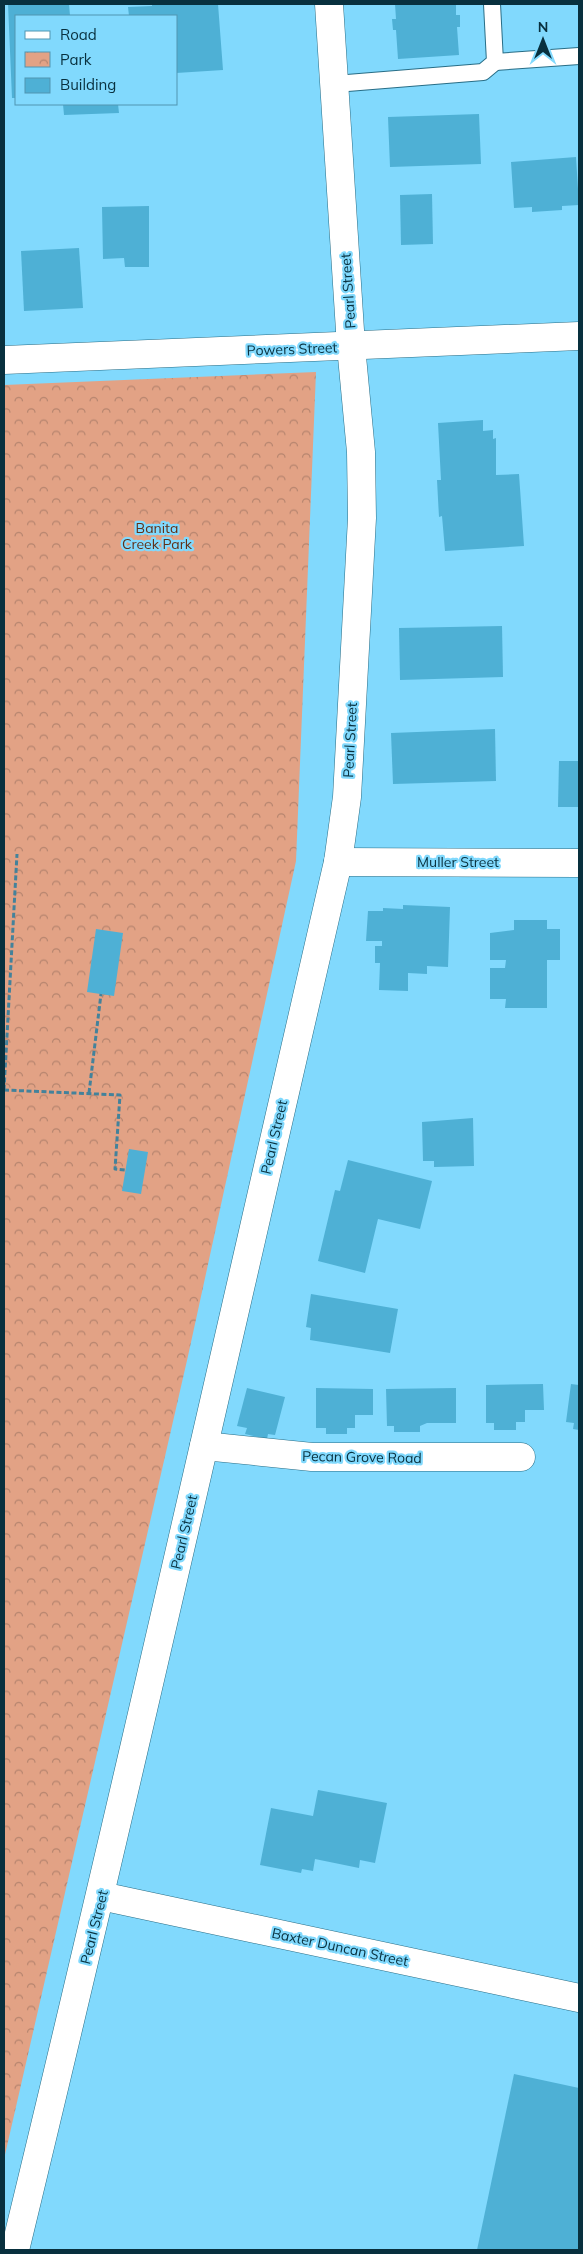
<svg xmlns="http://www.w3.org/2000/svg" width="583" height="2254" viewBox="0 0 583 2254" font-family="Mulish,sans-serif">
<defs>
<pattern id="park-crowns" width="20" height="18" patternUnits="userSpaceOnUse" patternTransform="scale(1.25)"><rect width="20" height="18" fill="#e2a285"/><path d="M2 6a3 3 0 1 1 6 0M12 15a3 3 0 1 1 6 0" fill="none" stroke="#b5846e"/></pattern>
</defs>
<rect width="100%" height="100%" fill="#81d9fd"/>
<polygon fill="url(#park-crowns)" points="316,372 296,861 188,1356 4,2159 4,385"/>
<g fill="#4eb0d5">
<polygon points="8,4 69,4 70,16 16,16 16,98 12,98"/>
<polygon points="152,4 218,4 223,70 176,73 176,16 129,16 128,7 152,6"/>
<polygon points="395,4 456,4 456,15 460,15 460,27 457,27 459,55 398,59 396,30 393,30 392,19 396,19"/>
<polygon points="63,104 118,104 119,113 64,115"/>
<polygon points="479,114 481,164 390,167 388,117"/>
<polygon points="576,157 579,205 562,206 562,210 532,212 532,207 514,208 511,162"/>
<polygon points="432,194 433,244 401,245 400,195"/>
<polygon points="149,206 149,267 125,267 124,258 103,259 102,207"/>
<polygon points="79,248 83,308 24,311 21,251"/>
<polygon points="483,420 483,431 493,430 493,439 496,438 496,475 519,474 524,546 445,551 442,516 439,517 438,499 437,480 441,480 438,423"/>
<polygon points="502,626 503,677 400,680 399,628"/>
<polygon points="495,729 496,781 393,784 391,733"/>
<polygon points="559,761 579,761 579,807 558,807"/>
<polygon points="403,905 450,907 448,967 427,966 427,974 408,973 408,991 379,990 380,963 375,963 375,946 382,946 382,941 366,941 368,911 383,911 383,908 403,909"/>
<polygon points="514,920 547,920 547,929 560,929 560,960 547,960 547,1008 505,1008 506,999 490,999 490,968 505,968 506,960 490,960 490,933 514,930"/>
<polygon points="96,929 123,933 114,996 87,992"/>
<polygon points="473,1118 474,1166 434,1167 434,1161 423,1161 422,1122"/>
<polygon points="129,1149 148,1152 141,1194 122,1191"/>
<polygon points="348,1160 432,1181 420,1229 378,1219 365,1273 318,1261 335,1190 340,1191"/>
<polygon points="311,1294 398,1309 390,1353 310,1340 311,1328 306,1327"/>
<polygon points="543,1384 544,1410 525,1410 525,1422 516,1422 516,1430 494,1430 494,1423 486,1423 486,1385"/>
<polygon points="571,1384 579,1385 579,1430 573,1429 574,1423 566,1422"/>
<polygon points="247,1388 285,1397 275,1435 268,1434 267,1439 245,1434 247,1428 237,1426"/>
<polygon points="316,1388 373,1389 373,1415 355,1415 355,1428 347,1428 347,1434 326,1434 326,1428 316,1428"/>
<polygon points="456,1388 456,1423 427,1423 420,1426 420,1432 394,1432 394,1426 387,1426 386,1389"/>
<polygon points="318,1790 387,1803 375,1863 360,1860 359,1868 315,1859 313,1871 302,1869 301,1873 260,1865 271,1808 313,1816"/>
<polygon points="514,2074 579,2088 579,2250 477,2250"/>
</g>
<g fill="none" stroke-linecap="round" stroke-linejoin="round">
<defs>
<g id="service">
<polyline points="495,62 579,56"/>
<polyline points="335,84 483,72 495,62 492,4"/>
</g>
<g id="minor">
<polyline points="338,862 579,863"/>
<polyline points="204,1446 312,1457 521,1457"/>
<polyline points="101,1896 579,1998"/>
<path d="M15,2250c112,-461 216,-925 323,-1388l9,-65 15,-279 -1,-66 -10,-106 -22,-342"/>
</g>
<polyline id="tertiary" points="4,360 579,336"/>
</defs>
<use href="#service" stroke="#286d86" stroke-width="18"/>
<use href="#minor" stroke="#286d86" stroke-width="29"/>
<use href="#tertiary" stroke="#286d86" stroke-width="29"/>
<g stroke="#43829b" stroke-width="3" stroke-dasharray="5 2.5" stroke-linecap="butt">
<polyline points="4,1090 17,854"/>
<polyline points="4,1090 120,1095 115,1169 125,1170"/>
<polyline points="89,1093 101,994"/>
</g>
<use href="#service" stroke="#fff" stroke-width="16"/>
<use href="#minor" stroke="#fff" stroke-width="28"/>
<use href="#tertiary" stroke="#fff" stroke-width="28"/>
</g>
<g text-anchor="middle" dominant-baseline="central" stroke-width="4.5" stroke-linejoin="round" paint-order="stroke">
<g font-size="14" fill="#08303e" stroke="#81d9fd">
<text transform="translate(348 291) rotate(-94)">Pearl Street</text>
<text transform="translate(292 349) rotate(-2)">Powers Street</text>
<text transform="translate(350 740) rotate(-87)">Pearl Street</text>
<text x="458" y="862">Muller Street</text>
<text transform="translate(274 1137) rotate(-77)">Pearl Street</text>
<text transform="translate(362 1457) rotate(1)">Pecan Grove Road</text>
<text transform="translate(184 1532) rotate(-77)">Pearl Street</text>
<text transform="translate(94 1927) rotate(-76)">Pearl Street</text>
<text transform="translate(340 1947) rotate(12)">Baxter Duncan Street</text>
</g>
<g font-size="14" fill="#612f16" stroke="#81d9fd">
<text x="157" y="528">Banita<tspan x="157" dy="16">Creek Park</tspan></text>
</g>
</g>
<rect width="583" height="2254" fill="none" stroke="#08303e" stroke-width="10"/>
<rect x="15" y="15" width="162" height="90" fill="#81d9fd" stroke="#5195b1"/>
<rect x="25" y="31" width="25" height="8" fill="#ffffff" stroke="#5195b1"/>
<text x="60" y="40" font-size="15" fill="#08303e">Road</text>
<rect x="25" y="52" width="25" height="15" fill="url(#park-crowns)" stroke="#5195b1"/>
<text x="60" y="65" font-size="15" fill="#08303e">Park</text>
<rect x="25" y="78" width="25" height="15" fill="#4eb0d5" stroke="#5195b1"/>
<text x="60" y="90" font-size="15" fill="#08303e">Building</text>
<g transform="translate(543 40)" stroke="#81d9fd" stroke-width="4" paint-order="stroke">
<path d="M0-4L9 19L0 12L-9 19Z" fill="#08303e"/>
<text y="-8" font-size="14" font-weight="bold" text-anchor="middle" fill="#08303e">N</text>
</g>
</svg>
